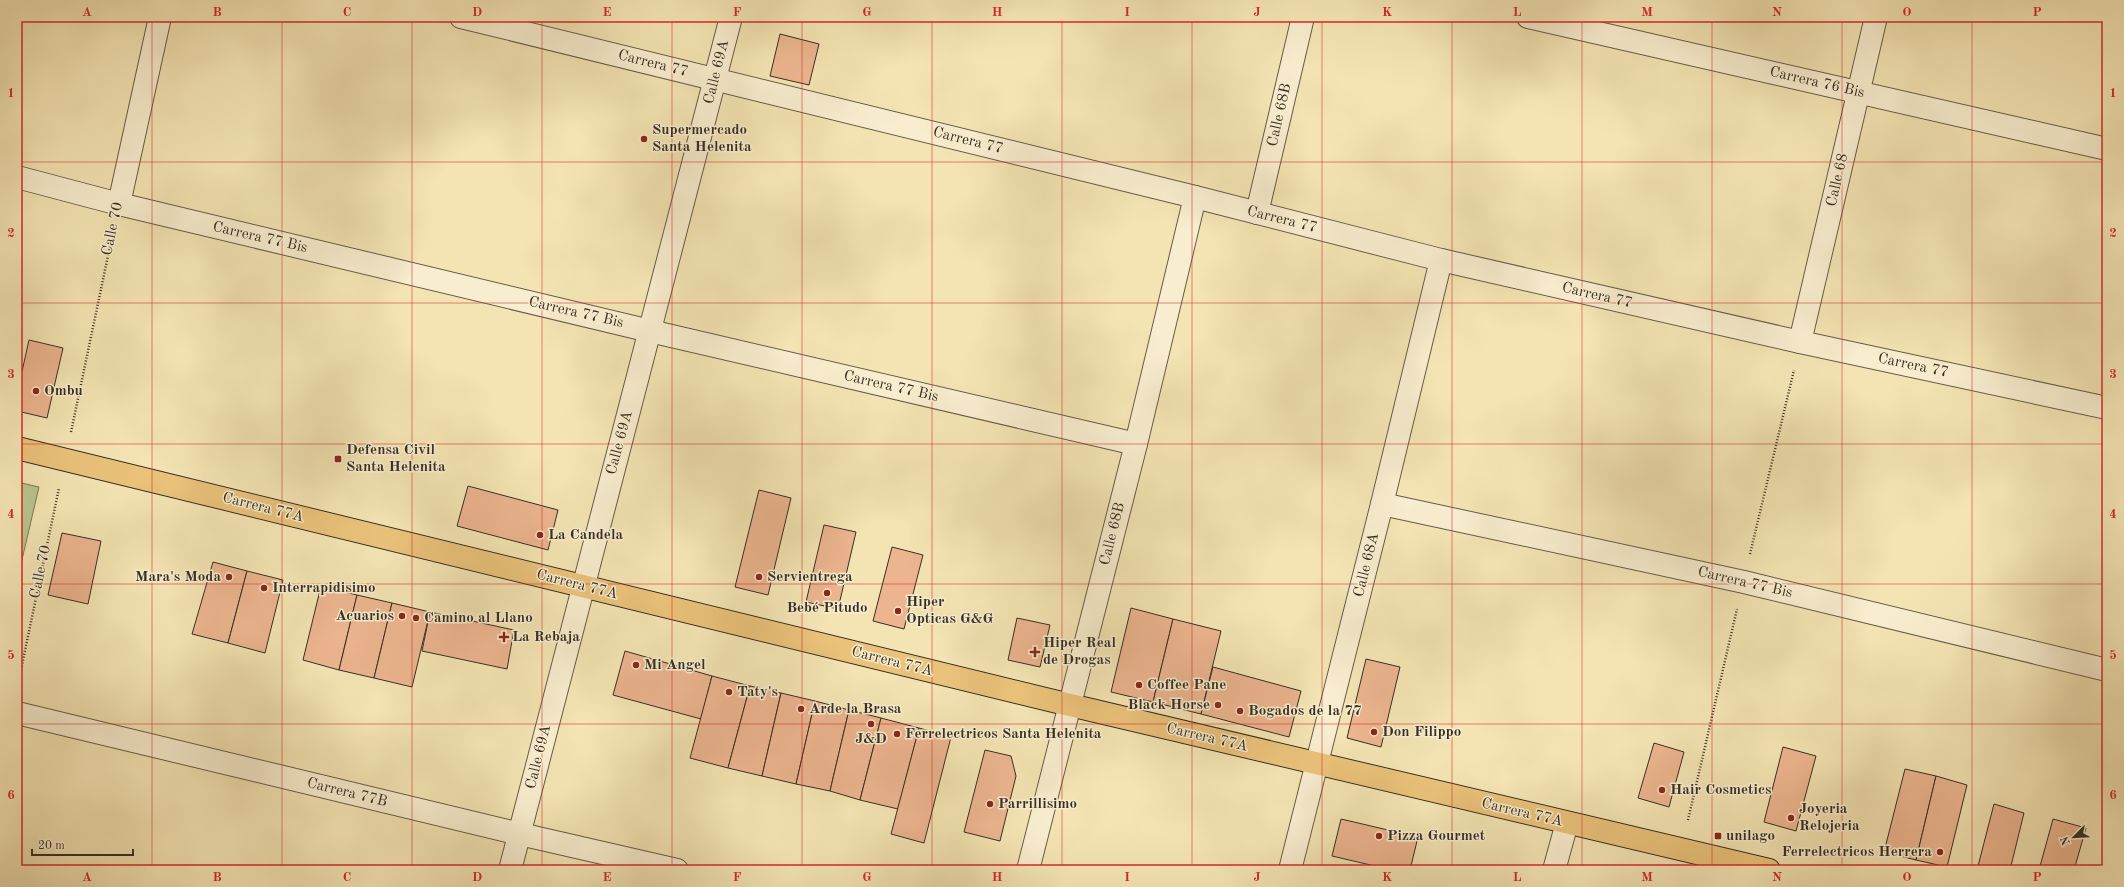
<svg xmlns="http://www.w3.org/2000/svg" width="2124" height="887" viewBox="0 0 2124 887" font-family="'Old Standard TT',serif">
<rect width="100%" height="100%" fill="#f4e4b3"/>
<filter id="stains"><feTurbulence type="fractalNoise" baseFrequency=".005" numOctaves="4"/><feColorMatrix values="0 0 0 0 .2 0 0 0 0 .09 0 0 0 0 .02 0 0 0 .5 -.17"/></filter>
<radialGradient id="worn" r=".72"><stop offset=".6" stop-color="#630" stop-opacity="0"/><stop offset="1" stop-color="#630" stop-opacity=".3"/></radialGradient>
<polygon fill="#b9c58e" stroke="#787a59" points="17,482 39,487 17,581"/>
<g fill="#ecb58f" stroke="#362e24">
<polygon points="780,34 819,44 809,85 770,76"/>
<polygon points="29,340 63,348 47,418 17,411 17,394"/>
<polygon points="468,486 558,510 548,550 457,526"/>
<polygon points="759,490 791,498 768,595 735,587"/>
<polygon points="824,525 856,532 838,609 806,602"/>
<polygon points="62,533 101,541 88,604 48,595"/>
<polygon points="892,547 923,555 904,629 873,621"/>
<polygon points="213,562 247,571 228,643 192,634"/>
<polygon points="247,571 283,580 265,653 228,643"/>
<polygon points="321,586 357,595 339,670 303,660"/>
<polygon points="357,595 392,603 374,678 339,670"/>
<polygon points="392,603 430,612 412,687 374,678"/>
<polygon points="1131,608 1173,619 1153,702 1111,692"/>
<polygon points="430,612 514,630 507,669 422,651"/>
<polygon points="1017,618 1050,625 1040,667 1008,660"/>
<polygon points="1173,619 1221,631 1201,714 1153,702"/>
<polygon points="625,651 712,676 701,719 613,695"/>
<polygon points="1366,659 1400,667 1381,747 1347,738"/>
<polygon points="1213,667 1301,691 1289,737 1201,714"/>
<polygon points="712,676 750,686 728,768 690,758"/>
<polygon points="750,686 781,693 762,776 728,768"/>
<polygon points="781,693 815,701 796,784 762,776"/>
<polygon points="815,701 849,710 830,791 796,784"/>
<polygon points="849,710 881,718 860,800 830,791"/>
<polygon points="881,718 919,728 898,809 860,800"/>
<polygon points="919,728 951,737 924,843 891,834"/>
<polygon points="1654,743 1684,752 1669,807 1638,798"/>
<polygon points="1783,747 1816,756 1796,831 1764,822"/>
<polygon points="985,750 1011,756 1016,776 1000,841 964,832"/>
<polygon points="1905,769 1936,776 1916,860 1884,852"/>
<polygon points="1936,776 1967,785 1947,867 1916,860"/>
<polygon points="1994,804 2024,813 2010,870 1977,870"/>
<polygon points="1341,819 1418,837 1410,870 1392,870 1332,856"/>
<polygon points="2053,819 2086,828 2074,870 2039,870"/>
</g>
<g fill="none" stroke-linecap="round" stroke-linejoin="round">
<defs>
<g id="minor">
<polyline points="461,17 1195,197 1441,260 1800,342 2107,408"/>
<polyline points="1528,17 2107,149"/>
<polyline points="17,177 119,204 650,331 1136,444"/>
<polyline points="119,204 160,17"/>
<polyline points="1257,213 1303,17"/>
<polyline points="1800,342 1876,17"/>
<polyline points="1382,504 1744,582 2107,670"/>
<polyline points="17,713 520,834 677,870"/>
<polyline points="510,870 731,17"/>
<polyline points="1028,870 1136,444 1195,197"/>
<polyline points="1290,870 1382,504 1441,260"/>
<polyline points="1554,870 1567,823"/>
</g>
<polyline id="major" points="17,448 1070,705 1769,870"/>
</defs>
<use href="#minor" stroke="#665c48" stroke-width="24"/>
<use href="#major" stroke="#362e24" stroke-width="24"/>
<g stroke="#362e24" stroke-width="2.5" stroke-dasharray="1 2" stroke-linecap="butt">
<polyline points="71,432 113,232"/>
<polyline points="1750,554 1794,370"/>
<polyline points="18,684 59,488"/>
<polyline points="1688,820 1737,609"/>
</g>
<use href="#minor" stroke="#f8edce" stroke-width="22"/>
<use href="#major" stroke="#eac27a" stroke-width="22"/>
</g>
<path fill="none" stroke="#d62828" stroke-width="1" stroke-opacity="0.55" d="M152,17v853M282,17v853M412,17v853M542,17v853M672,17v853M802,17v853M932,17v853M1062,17v853M1192,17v853M1322,17v853M1452,17v853M1582,17v853M1712,17v853M1842,17v853M1972,17v853M17,162h2090M17,303h2090M17,444h2090M17,584h2090M17,724h2090"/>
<g fill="#8f2418" stroke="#f8edce" stroke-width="1.5">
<circle cx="644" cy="139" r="4"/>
<circle cx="36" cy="391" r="4"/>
<rect x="334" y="455" width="8" height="8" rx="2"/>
<circle cx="540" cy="535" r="4"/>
<circle cx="229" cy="577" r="4"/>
<circle cx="759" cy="577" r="4"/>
<circle cx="264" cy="588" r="4"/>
<circle cx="827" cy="593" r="4"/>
<circle cx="898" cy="611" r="4"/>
<circle cx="402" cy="616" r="4"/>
<circle cx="416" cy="618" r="4"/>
<path d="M502 631h4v4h4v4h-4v4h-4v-4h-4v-4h4z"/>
<path d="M1033 646h4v4h4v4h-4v4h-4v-4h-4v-4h4z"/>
<circle cx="636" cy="665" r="4"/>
<circle cx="1139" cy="685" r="4"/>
<circle cx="729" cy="692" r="4"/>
<circle cx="1218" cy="705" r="4"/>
<circle cx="801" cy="709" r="4"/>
<circle cx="1240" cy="711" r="4"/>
<circle cx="871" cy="724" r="4"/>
<circle cx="1374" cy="732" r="4"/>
<circle cx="897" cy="734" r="4"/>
<circle cx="1662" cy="790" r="4"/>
<circle cx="990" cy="804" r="4"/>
<circle cx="1791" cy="818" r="4"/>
<circle cx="1379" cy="836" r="4"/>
<rect x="1714" y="832" width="8" height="8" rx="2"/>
<circle cx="1940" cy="852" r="4"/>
</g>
<g text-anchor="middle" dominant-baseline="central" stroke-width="3" stroke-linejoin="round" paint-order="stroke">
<g font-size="15" fill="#362e24" stroke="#f8edce">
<text transform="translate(653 64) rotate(14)">Carrera 77</text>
<text transform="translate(717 72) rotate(-76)">Calle 69A</text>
<text transform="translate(1817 83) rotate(13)">Carrera 76 Bis</text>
<text transform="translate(1280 115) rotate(-77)">Calle 68B</text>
<text transform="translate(968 141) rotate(14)">Carrera 77</text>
<text transform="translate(1838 180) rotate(-77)">Calle 68</text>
<text transform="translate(1282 220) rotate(14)">Carrera 77</text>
<text transform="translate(113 229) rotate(-78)">Calle 70</text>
<text transform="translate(260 238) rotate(13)">Carrera 77 Bis</text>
<text transform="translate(1597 296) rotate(13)">Carrera 77</text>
<text transform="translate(576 313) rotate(13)">Carrera 77 Bis</text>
<text transform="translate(1913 366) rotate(12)">Carrera 77</text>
<text transform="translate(891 387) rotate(13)">Carrera 77 Bis</text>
<text transform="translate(620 443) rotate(-75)">Calle 69A</text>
<text transform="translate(263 508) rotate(14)">Carrera 77A</text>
<text transform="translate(1113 534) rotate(-76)">Calle 68B</text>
<text transform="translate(1367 565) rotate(-76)">Calle 68A</text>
<text transform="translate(41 572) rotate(-78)">Calle 70</text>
<text transform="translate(1745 583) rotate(13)">Carrera 77 Bis</text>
<text transform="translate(577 585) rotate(14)">Carrera 77A</text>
<text transform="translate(892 662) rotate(14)">Carrera 77A</text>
<text transform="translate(1207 738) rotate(13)">Carrera 77A</text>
<text transform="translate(539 757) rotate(-76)">Calle 69A</text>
<text transform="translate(347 793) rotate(14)">Carrera 77B</text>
<text transform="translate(1522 813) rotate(13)">Carrera 77A</text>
</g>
<g font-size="15" font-weight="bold" fill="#362e24" stroke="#f8edce" text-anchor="start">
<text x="652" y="130">Supermercado<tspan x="652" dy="17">Santa Helenita</tspan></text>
<text x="44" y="391">Ombu</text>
<text x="346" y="450">Defensa Civil<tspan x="346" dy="17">Santa Helenita</tspan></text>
<text x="548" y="535">La Candela</text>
<text x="221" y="577" text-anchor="end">Mara's Moda</text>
<text x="767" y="577">Servientrega</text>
<text x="272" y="588">Interrapidisimo</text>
<text x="906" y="602">Hiper<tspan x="906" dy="17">Opticas G&amp;G</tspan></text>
<text x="827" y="608" text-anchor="middle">Bebé Pitudo</text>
<text x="394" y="616" text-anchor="end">Acuarios</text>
<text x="424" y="618">Camino al Llano</text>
<text x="512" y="637">La Rebaja</text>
<text x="1043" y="643">Hiper Real<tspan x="1043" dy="17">de Drogas</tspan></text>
<text x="644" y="665">Mi Angel</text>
<text x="1147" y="685">Coffee Pane</text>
<text x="737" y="692">Taty's</text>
<text x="1210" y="705" text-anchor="end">Black Horse</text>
<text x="809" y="709">Arde la Brasa</text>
<text x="1248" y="711">Bogados de la 77</text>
<text x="1382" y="732">Don Filippo</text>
<text x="905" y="734">Ferrelectricos Santa Helenita</text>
<text x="871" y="739" text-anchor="middle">J&amp;D</text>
<text x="1670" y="790">Hair Cosmetics</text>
<text x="998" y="804">Parrillisimo</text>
<text x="1799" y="809">Joyeria<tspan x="1799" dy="17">Relojeria</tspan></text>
<text x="1387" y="836">Pizza Gourmet</text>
<text x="1726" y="836">unilago</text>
<text x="1932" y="852" text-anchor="end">Ferrelectricos Herrera</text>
</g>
</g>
<rect width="2124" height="887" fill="none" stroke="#f4e4b3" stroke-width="44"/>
<g transform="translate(2074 837) rotate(246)" stroke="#f8edce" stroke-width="3" paint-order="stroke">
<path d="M0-3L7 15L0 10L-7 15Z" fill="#362e24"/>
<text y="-6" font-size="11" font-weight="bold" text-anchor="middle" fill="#362e24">N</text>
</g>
<path d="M32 849v6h101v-6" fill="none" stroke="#362e24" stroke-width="2"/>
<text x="38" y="849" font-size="12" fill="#362e24" stroke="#f8edce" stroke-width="3" paint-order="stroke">20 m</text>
<rect x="22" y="22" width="2080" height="843" fill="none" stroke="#d62828" stroke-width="1.5"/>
<g font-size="13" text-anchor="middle" font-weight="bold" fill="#d62828">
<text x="87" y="16">A</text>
<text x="217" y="16">B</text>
<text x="347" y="16">C</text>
<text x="477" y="16">D</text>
<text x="607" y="16">E</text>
<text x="737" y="16">F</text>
<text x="867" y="16">G</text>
<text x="997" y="16">H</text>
<text x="1127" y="16">I</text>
<text x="1257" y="16">J</text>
<text x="1387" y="16">K</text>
<text x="1517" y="16">L</text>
<text x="1647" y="16">M</text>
<text x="1777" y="16">N</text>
<text x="1907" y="16">O</text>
<text x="2037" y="16">P</text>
<text x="11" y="97">1</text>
<text x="2113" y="97">1</text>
<text x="11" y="237">2</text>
<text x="2113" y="237">2</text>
<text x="11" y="378">3</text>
<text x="2113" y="378">3</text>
<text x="11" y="518">4</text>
<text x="2113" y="518">4</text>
<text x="11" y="659">5</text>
<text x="2113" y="659">5</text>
<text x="11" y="799">6</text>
<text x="2113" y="799">6</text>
<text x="87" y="881">A</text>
<text x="217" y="881">B</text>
<text x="347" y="881">C</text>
<text x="477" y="881">D</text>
<text x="607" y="881">E</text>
<text x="737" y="881">F</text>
<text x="867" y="881">G</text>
<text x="997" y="881">H</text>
<text x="1127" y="881">I</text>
<text x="1257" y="881">J</text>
<text x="1387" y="881">K</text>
<text x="1517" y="881">L</text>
<text x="1647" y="881">M</text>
<text x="1777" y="881">N</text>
<text x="1907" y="881">O</text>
<text x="2037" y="881">P</text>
</g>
<rect width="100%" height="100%" filter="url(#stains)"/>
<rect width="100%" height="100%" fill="url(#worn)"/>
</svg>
